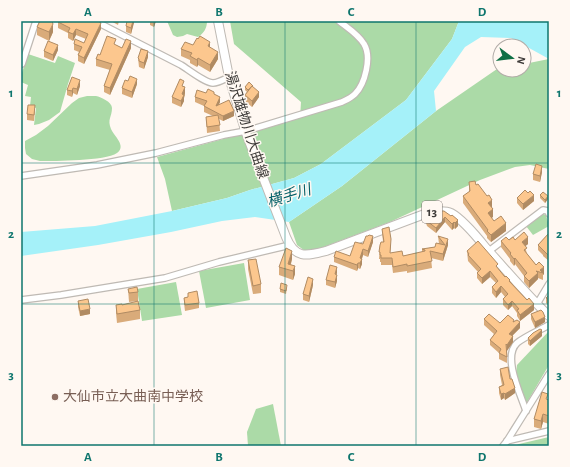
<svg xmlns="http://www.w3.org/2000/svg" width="570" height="467" viewBox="0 0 570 467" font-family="'Alegreya Sans','Noto Sans JP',sans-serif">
<rect width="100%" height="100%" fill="#fff8f2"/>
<g fill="#abdaa7">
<path d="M167,21h40c0,7 -3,12 -9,16l-11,-3 -4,2 -6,1 -4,-2z"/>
<polygon points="230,21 459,21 452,39 406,100 321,164 294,178 250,190 227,198 172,211 165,179 157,157 300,118 301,102 234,44"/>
<polygon points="28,54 55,63 58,56 75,63 68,84 60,112 49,120 39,124 34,125 36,108 30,106 31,97 25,96 28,85 21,82 21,76"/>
<polygon points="549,59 549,169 530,165 515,167 480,180 390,222 321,248 305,251 297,245 289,222 342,186 436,111 497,69 500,68 500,70 524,70 524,64"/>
<path d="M87,96c3,0 6,0 9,0 5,1 16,6 16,12 0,9 -5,11 -1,21 3,7 16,17 6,24 -12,8 -62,8 -77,8l-8,-2 -6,-5 -1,-6v-7l11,-6 12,-9 24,-23 7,-5z"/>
<polygon points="541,214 543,214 546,215 549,226 533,235 526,226"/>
<polygon points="244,263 250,300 206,308 199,271"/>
<polygon points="176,282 182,315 142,321 137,289"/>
<polygon points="549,331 549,365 526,404 516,373 517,365"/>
<polygon points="273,404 281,446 248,446 247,432 256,409"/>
<polygon points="549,437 549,446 515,446 519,444"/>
</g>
<polygon fill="#a5f1f9" points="459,21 549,21 549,59 511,38 481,37 465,47 434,91 436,111 342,186 289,222 255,217 222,221 171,232 98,245 21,256 21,232 95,226 172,211 227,198 250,190 294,178 321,164 406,100 452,39"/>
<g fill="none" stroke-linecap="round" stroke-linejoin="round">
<defs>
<g id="street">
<path d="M95,21l86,44c8,5 24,18 32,18 5,0 12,-4 16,-6"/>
<polyline points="21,64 22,64 36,21"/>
<path d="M21,176l76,-11 59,-12 68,-18 22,-4 96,-29c4,-2 9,-4 13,-8 10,-10 17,-37 9,-50 -5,-9 -16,-16 -25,-23"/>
<polyline points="489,251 543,210 548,211 549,214"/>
<polyline points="21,300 61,295 165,278 219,262 290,245"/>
<polyline points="537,304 549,284"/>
<path d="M526,411c-5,-16 -24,-54 -9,-68 7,-6 23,-13 32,-18"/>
<polyline points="507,441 549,431"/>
<polyline points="503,446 507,441 549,374"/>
</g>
<path id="primary" d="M218,21l11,56 17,56 40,104c9,22 20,19 40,14l104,-39c7,-1 15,-2 21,1 11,6 27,25 35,35 21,23 41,47 63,68"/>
</defs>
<use href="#street" stroke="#bfbab4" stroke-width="8"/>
<use href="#primary" stroke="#bfbab4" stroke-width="10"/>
<use href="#street" stroke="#fff" stroke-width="5.5"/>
<use href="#primary" stroke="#fff" stroke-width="8"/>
</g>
<g fill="#d9ab7a">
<polygon points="111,21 119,21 118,25"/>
<polygon points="134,21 131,34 126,32 126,26"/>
<polygon points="150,21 156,21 154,27 150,25"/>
<polygon points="58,22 101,29 84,64 78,61 78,55 79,52 74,50 74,44 84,43 86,39 76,35 73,41 68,38 68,33 58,28"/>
<polygon points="37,27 53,32 49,41 37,35"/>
<polygon points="116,45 122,48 131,48 110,95 104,92 104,86 110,70 96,66 96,59"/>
<polygon points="193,45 210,48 218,59 210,72 198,65 197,67 190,63 190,60 181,56 181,49"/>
<polygon points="58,50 53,61 44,57 44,51"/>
<polygon points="148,57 144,69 139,67 138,58"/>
<polygon points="137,84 132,98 122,94 122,88"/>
<polygon points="80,86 77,95 73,93 72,97 67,95 67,90"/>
<polygon points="184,87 185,93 184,98 184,101 181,107 172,103 172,97"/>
<polygon points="245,87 253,87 259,97 252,107 245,101 245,95 247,92 245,90"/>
<polygon points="206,93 214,94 220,102 219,104 234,116 223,121 219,119 220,131 207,133 206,117 213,116 204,112 204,106 195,102 195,97"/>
<polygon points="35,111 34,121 27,120 27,114"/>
<polygon points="542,172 540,182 533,180 533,174"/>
<polygon points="469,182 476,185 492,207 491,208 493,217 491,218 494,221 506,231 491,242 487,238 487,236 463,203 463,196 469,192"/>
<polygon points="540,195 548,199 545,203 540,198"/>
<polygon points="517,198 534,201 523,210 517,203"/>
<polygon points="444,211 458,226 455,229 454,228 452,230 445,222 436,233 427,226 425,220 425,214 432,219"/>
<polygon points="382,229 391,246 390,253 403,256 422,252 422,249 435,247 439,244 438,236 448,245 443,261 431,258 432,268 407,273 407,271 393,273 392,265 381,265 381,262 380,262 380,259 379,259 380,245 383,242"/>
<polygon points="549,233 549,261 543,256 543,255 538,250 538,245"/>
<polygon points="515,240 528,244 525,246 527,254 544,274 543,275 543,280 538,278 538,279 529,288 524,282 524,276 515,264 514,266 510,261 510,259 501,247 501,241"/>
<polygon points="373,242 368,257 363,255 362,259 362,264 360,269 358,268 357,271 334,262 334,257 350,256 363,244"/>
<polygon points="467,251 498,269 510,281 534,310 520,321 517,316 517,313 512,306 508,310 503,305 503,299 505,297 501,292 496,298 492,293 492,287 496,283 490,277 482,284 477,278 477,273 478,272 468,261"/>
<polygon points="292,259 291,264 295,274 293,280 279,275 279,267"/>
<polygon points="248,260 261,284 261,293 253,294 248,269"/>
<polygon points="337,273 336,275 337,281 335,288 326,285 326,280"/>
<polygon points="313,285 309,302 303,300 303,294"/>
<polygon points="287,288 286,294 280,292 280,289"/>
<polygon points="128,289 138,292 138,301 129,302"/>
<polygon points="188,293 199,303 199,308 185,311 184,303 184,298 188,297"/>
<polygon points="549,295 549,306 546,303 546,298"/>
<polygon points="78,301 90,314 80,316 78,307"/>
<polygon points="116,305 122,305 140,310 140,319 117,323 116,313"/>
<polygon points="531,314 545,322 535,328 531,319"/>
<polygon points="484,319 500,323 514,321 520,328 512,336 513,342 507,350 507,363 499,359 499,353 490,345 490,340 494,334 484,325"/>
<polygon points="542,336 530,346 528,344 528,338"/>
<polygon points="500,369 510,379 515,393 505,400 504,398 501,400 499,393 499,387 502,385 500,375"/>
<polygon points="548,400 549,400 549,424 543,422 541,429 534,427 534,419"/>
</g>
<g fill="#b08b63">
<polygon points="133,21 134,21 134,23 131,34 131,28"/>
<polygon points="154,21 156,21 154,27"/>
<polygon points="101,23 101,29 84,64 84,58"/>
<polygon points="53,24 53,32 49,41 49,32"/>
<polygon points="76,29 76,35 73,41 73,34"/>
<polygon points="131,41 131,48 110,95 110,88"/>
<polygon points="210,42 210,49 208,46"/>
<polygon points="58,45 58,50 53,61 53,55"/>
<polygon points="148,51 148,57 144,69 144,63"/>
<polygon points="218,52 218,59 210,72 210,65"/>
<polygon points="198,58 198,65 197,67 197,60"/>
<polygon points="137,79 137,84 132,98 132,92"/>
<polygon points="80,80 80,86 77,95 77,89"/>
<polygon points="185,87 185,93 184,98 184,101 181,107 181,101 182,94"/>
<polygon points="73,88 73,93 72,97 72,91"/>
<polygon points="259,92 259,97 252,107 252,101"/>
<polygon points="220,97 220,102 216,111 216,106"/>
<polygon points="234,111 234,116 223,121 223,116"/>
<polygon points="542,166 542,172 540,182 540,176"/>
<polygon points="534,195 534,201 523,210 523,204"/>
<polygon points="548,196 548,199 545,203 545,200"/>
<polygon points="492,200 492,207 488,210 488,203"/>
<polygon points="493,209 493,217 488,220 488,213"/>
<polygon points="445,217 445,222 436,233 436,228"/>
<polygon points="458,220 458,226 455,229 455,223"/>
<polygon points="454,222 454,228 452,230 452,224"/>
<polygon points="506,223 506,231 491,242 491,235"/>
<polygon points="373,236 373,242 368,257 368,251"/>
<polygon points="528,237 528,244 522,249 522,242"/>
<polygon points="448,239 448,245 443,261 443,254"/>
<polygon points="363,249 363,255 360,264 360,258"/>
<polygon points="292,251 292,259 289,270 288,264"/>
<polygon points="515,258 515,264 514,266 514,259"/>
<polygon points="362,259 362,264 360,269 360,263"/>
<polygon points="358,263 358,268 357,271 357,265"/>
<polygon points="295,266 295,274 293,280 293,271"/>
<polygon points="337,267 337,273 335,280 335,274"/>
<polygon points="544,267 544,274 543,275 543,273 540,270"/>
<polygon points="490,271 490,277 482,284 482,278"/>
<polygon points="538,273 538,279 529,288 529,281"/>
<polygon points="337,275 337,281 335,288 335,282"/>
<polygon points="313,279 313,285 309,302 309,296"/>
<polygon points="501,286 501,292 496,298 496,292"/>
<polygon points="512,301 512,306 508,310 508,305"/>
<polygon points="534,304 534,310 520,321 520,315"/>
<polygon points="90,309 90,314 80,316 80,311"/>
<polygon points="545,317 545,322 535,328 535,322"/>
<polygon points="520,322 520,328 509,339 509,334"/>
<polygon points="542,330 542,336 530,346 530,341"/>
<polygon points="513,336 513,342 507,351 507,345"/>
<polygon points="515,388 515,393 505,400 505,394"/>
<polygon points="504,393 504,398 501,400 501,394"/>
<polygon points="543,414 543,422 541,429 541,421"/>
</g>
<g fill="#fcc78e" stroke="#b08b63">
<polygon points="40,21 52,21 53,24 49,32 37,27"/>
<polygon points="59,21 98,21 101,23 84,58 78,55 82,47 74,44 75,39 84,43 88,34 76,29 73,34 68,32 70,28 58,22"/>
<polygon points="127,21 133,21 131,28 126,26"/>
<polygon points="107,36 116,39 114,44 122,48 126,39 131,41 110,88 104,86 112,64 96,59 98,54 100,55"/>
<polygon points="200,36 210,42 208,46 218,52 210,65 198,58 197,60 190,56 192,53 181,49 185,42 193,45 197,38 198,39"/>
<polygon points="48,41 58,45 53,55 44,51"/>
<polygon points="141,49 148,51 144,63 139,61 139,59 138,58"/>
<polygon points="130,76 137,79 132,92 122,88 125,80 128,81"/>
<polygon points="72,77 80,80 77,89 73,88 72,91 67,90"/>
<polygon points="180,79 184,81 182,86 185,87 182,94 184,95 181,101 172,97"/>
<polygon points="249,82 253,86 252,86 248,90 245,87"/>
<polygon points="252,86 259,92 252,101 245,95"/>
<polygon points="208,89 214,92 214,94 220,97 216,106 229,100 234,111 223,116 204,106 207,101 195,97 197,90 206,93"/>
<polygon points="28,105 35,105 34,115 27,114"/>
<polygon points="218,115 220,125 207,127 206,117"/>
<polygon points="536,164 542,166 540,176 533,174"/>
<polygon points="475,181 476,185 478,184 487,196 489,195 492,200 488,203 493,209 488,213 494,221 501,216 506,223 491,235 487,231 488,230 463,196 470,191 469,182"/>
<polygon points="525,190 528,193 530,191 534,195 523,204 517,198"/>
<polygon points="543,192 548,196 545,200 540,195"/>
<polygon points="438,211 444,211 451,216 452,215 458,220 455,223 454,222 452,224 445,217 436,228 427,221 425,214 430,212 432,219"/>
<polygon points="389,227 391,239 390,253 402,251 403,256 425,251 425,250 422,249 435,247 436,243 445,245 438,236 448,239 443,254 430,251 432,261 407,266 407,264 393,267 392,258 381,258 381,255 380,255 380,252 379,252 380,245 381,242 384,242 382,229"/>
<polygon points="524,232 528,237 522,242 527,248 524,250 536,265 539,262 544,267 540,270 543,273 536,271 538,273 529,281 524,276 527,273 515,258 514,259 510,254 511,253 501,241 506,237 509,240 513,237 515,240"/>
<polygon points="549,233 549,256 538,245"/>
<polygon points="369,235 373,236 368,251 363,249 360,258 362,259 360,263 358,263 357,265 334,257 336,251 350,256 355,242 363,244 366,236 368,236"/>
<polygon points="478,241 498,264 496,266 505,277 506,276 510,280 509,281 527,300 529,298 534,304 520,315 517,310 519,309 512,301 508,305 503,299 508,294 501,286 496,292 492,287 498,281 490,271 482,278 477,273 481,269 468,255 469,254 467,251"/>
<polygon points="286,248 292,251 288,264 295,266 293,271 279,267"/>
<polygon points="256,259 261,284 253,286 248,260"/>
<polygon points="330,265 337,267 335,274 337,275 335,282 326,280"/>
<polygon points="308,277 313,279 309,296 303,294"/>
<polygon points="281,283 287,285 286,291 280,289"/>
<polygon points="137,287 138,292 129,293 128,289"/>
<polygon points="197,291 199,303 185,305 184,298 188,297 188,293"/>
<polygon points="549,295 549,300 546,298"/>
<polygon points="88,299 90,309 80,311 78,301"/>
<polygon points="138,301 140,310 117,314 116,305 122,304 122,305"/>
<polygon points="541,310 543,312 545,317 535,322 531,314"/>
<polygon points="489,314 500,323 508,315 514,320 513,322 517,320 520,322 509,334 513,336 507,345 506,344 507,357 499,353 501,349 490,340 497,331 484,319"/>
<polygon points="540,329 542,330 530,341 528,338 533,333"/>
<polygon points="508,367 510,379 512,379 515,388 505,394 504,393 501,394 499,387 504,385 500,369"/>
<polygon points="542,392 548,394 546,399 549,400 549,416 543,414 541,421 534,419"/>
</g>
<path fill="none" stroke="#0f766e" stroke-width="1" stroke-opacity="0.55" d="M154,21v425M285,21v425M416,21v425M21,163h528M21,304h528"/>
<circle fill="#8d6e63" stroke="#fff8f2" stroke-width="1.5" cx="55" cy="397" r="4"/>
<g text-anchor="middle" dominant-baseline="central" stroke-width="3" stroke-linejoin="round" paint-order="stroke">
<rect fill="#fff8f2" stroke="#787470" stroke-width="1" x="422" y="201" width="20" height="22" rx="3"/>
<g font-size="13" font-weight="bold" fill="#3e3b39">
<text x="432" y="212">13</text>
</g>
<g font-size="14" fill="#3e3b39" stroke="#fff8f2">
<text transform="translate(246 125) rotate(72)">湯沢雄物川大曲線</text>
</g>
<g font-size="14" fill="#785e54" stroke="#fff8f2" text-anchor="start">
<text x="63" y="397">大仙市立大曲南中学校</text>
</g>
<g font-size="15" font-style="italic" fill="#035f67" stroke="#fff8f2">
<text transform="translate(289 196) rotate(-17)">横手川</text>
</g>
</g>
<rect width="570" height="467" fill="none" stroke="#fff8f2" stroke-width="44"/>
<g transform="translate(512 58) rotate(105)"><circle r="19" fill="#fff8f2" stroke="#b2aca8"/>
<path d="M0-3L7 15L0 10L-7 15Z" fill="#0f7045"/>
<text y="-6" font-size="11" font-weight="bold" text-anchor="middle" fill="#3e3b39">N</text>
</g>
<rect x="22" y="22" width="526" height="423" fill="none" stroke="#0f766e" stroke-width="1.5"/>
<g font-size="13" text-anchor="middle" font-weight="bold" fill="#0f766e">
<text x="88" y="16">A</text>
<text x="219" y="16">B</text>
<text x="351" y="16">C</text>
<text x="482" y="16">D</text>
<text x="11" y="97">1</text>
<text x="559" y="97">1</text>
<text x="11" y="238">2</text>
<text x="559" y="238">2</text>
<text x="11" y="379">3</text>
<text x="559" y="379">3</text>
<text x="88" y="461">A</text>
<text x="219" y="461">B</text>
<text x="351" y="461">C</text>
<text x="482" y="461">D</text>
</g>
</svg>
